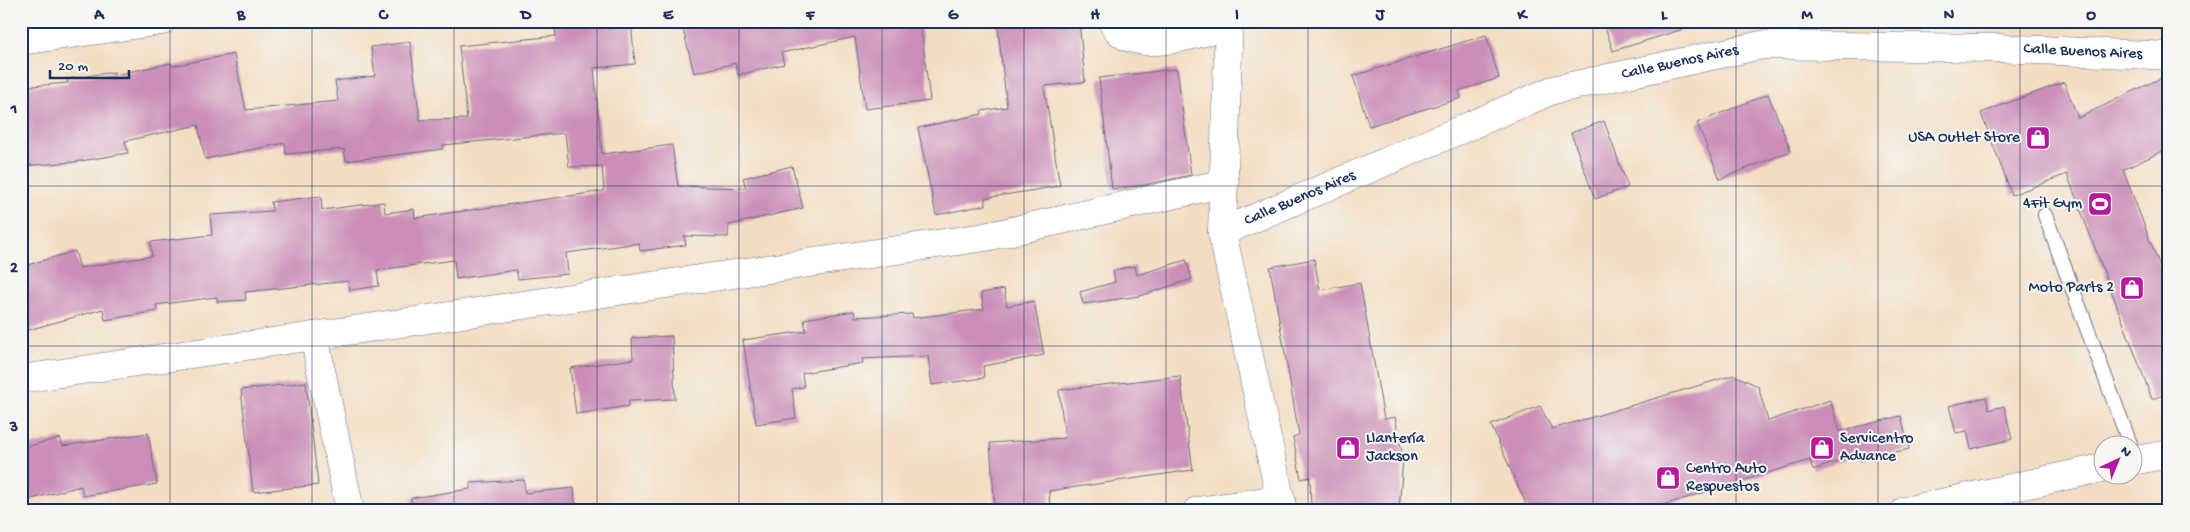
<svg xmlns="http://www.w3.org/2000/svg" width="2190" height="532" viewBox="0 0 2190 532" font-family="'Gochi Hand',sans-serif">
<rect width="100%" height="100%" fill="#f6f6f2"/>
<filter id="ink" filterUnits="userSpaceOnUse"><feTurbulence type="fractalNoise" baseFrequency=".02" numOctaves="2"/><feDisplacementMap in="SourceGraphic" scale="10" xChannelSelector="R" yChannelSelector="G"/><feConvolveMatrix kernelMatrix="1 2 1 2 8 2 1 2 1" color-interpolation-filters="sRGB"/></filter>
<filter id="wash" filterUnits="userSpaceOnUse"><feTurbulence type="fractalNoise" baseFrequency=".0096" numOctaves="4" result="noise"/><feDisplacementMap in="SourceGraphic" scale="20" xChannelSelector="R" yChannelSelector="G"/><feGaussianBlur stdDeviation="1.12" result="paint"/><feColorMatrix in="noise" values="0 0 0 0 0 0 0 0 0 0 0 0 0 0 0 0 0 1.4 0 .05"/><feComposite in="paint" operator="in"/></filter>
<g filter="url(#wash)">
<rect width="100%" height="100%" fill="#f3ddc2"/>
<g id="blocks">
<g fill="#cb8eb7">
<polygon points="554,21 631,21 635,64 594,68 602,154 672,145 678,186 746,188 743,178 792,166 803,208 729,225 728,237 684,236 686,245 640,251 639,243 566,253 568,274 518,279 516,270 456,279 454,260 377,270 379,286 350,290 349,281 245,292 246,300 217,302 217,297 156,305 157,311 105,320 103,309 21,332 21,267 75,251 80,268 152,256 150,242 212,235 210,215 272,211 271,202 321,196 322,210 384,202 385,213 414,209 415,218 604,191 602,166 569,167 565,133 443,145 443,149 346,161 344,149 286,154 285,143 205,159 198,125 125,141 128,153 75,162 21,166 21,87 68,83 67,79 114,72 114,75 171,63 172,66 234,54 246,110 338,101 335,81 375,76 371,47 410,42 420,120 467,119 459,46 556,36"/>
<polygon points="681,21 920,21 930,101 865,109 855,37 781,53 784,64 738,75 735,63 694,73"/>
<polygon points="997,21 1079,21 1085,82 1044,86 1060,186 985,198 986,205 936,215 918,128 982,114 981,111 1007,107"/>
<polygon points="1603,21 1693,21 1693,26 1613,51"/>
<polygon points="1486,35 1499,78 1459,91 1461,98 1369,126 1353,76"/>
<polygon points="1177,69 1191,175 1145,185 1112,189 1099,78"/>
<polygon points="2161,78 2169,93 2169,148 2123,170 2169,290 2169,393 2152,399 2067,174 2012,195 1981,113 2064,82 2078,118"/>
<polygon points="1768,94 1791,151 1720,179 1697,123"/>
<polygon points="1604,121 1628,187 1595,199 1571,133"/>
<polygon points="1314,259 1320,290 1360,283 1384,419 1395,417 1403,458 1399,511 1311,511 1310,477 1301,479 1293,437 1299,435 1270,267"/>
<polygon points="1186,260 1192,279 1140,296 1083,304 1080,292 1115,282 1113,270 1135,266 1137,275"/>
<polygon points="1004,289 1007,306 1034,301 1044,355 983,366 984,378 932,385 928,356 862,359 863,363 802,373 804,387 792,389 796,418 756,424 743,340 806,331 804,319 854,311 855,317 912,314 913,318 984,309 981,293"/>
<polygon points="672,336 675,399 628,401 629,406 576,414 570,368 633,359 632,338"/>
<polygon points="1734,375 1758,386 1768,421 1830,400 1840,431 1901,416 1909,449 1861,460 1860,454 1813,470 1810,460 1644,511 1529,511 1491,425 1540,406 1552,429"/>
<polygon points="1180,376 1193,470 1049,491 1050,509 995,511 990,443 1065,438 1059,390"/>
<polygon points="306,382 318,485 253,492 241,390"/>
<polygon points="1986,397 1989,410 2004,406 2012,439 1971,449 1967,431 1956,433 1949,406"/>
<polygon points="148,433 157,484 83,496 81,486 28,500 21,475 21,448 60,438 63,446"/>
<polygon points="524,480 525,493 574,488 576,511 412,511 411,498 470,489 470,483"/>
</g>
</g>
</g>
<g filter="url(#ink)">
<use href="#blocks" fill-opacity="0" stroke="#676c81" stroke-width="1"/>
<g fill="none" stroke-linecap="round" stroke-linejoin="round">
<defs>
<polyline id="service" points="2045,215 2130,444"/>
<g id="minor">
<path d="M1112,21c16,38 89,12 117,4"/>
<polyline points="1229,21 1222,232 1283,511"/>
<polyline points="21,41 162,21"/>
<path id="s1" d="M1222,232l331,-142 209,-45 234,3 173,8"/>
<polyline points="314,336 350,511"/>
<polyline points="21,379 985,237 1225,183"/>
<polyline points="1197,511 1281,499"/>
</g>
<g id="tertiary">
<polyline points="2132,461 2169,454"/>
<polyline points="1905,511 2102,468"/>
</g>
</defs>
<use href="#service" stroke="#676c81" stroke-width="16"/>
<use href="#minor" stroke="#676c81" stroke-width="29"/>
<use href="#tertiary" stroke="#676c81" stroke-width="29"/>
<use href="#service" stroke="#fff" stroke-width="14"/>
<use href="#minor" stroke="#fff" stroke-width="28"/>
<use href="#tertiary" stroke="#fff" stroke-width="28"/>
</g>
</g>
<path fill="none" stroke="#1b2f5e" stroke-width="1" stroke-opacity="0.55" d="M170,21v490M312,21v490M454,21v490M597,21v490M739,21v490M882,21v490M1024,21v490M1166,21v490M1308,21v490M1451,21v490M1593,21v490M1736,21v490M1878,21v490M2020,21v490M21,186h2148M21,346h2148"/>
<defs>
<symbol id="shop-square" viewBox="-11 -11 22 22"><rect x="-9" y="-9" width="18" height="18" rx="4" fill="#b5179e" stroke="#f6f6f2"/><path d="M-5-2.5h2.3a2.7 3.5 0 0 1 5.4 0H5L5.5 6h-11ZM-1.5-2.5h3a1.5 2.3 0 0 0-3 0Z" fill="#fff"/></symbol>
<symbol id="stadium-square" viewBox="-11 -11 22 22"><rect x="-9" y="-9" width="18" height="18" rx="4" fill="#b5179e" stroke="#f6f6f2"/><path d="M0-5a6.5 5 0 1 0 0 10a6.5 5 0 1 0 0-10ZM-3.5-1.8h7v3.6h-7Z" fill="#fff"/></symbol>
</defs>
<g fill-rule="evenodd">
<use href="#shop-square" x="2024" y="124" width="28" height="28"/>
<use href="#stadium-square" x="2086" y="190" width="28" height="28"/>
<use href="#shop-square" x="2118" y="274" width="28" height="28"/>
<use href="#shop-square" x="1334" y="434" width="28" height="28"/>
<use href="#shop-square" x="1808" y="434" width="28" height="28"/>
<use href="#shop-square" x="1654" y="464" width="28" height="28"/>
</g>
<g text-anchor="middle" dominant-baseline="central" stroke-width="4" stroke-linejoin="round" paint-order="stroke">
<g font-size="16" fill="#1b2f5e" stroke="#f6f6f2">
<text stroke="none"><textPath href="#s1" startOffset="895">Calle Buenos Aires</textPath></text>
<text stroke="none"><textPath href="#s1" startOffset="490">Calle Buenos Aires</textPath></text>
<text stroke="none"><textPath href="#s1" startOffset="85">Calle Buenos Aires</textPath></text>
</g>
<g font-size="16" fill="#1b2f5e" stroke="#f6f6f2" text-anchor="end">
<text x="2020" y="138">USA Outlet Store</text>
<text x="2082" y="204">4Fit Gym</text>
<text x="2114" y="288">Moto Parts 2</text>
<text x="1366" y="439" text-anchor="start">Llantería<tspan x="1366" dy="18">Jackson</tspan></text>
<text x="1840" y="439" text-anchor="start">Servicentro<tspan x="1840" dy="18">Advance</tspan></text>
<text x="1686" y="469" text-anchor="start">Centro Auto<tspan x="1686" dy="18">Respuestos</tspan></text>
</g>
</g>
<rect width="2190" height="532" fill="none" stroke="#f6f6f2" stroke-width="55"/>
<g transform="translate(2118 460) rotate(44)"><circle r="24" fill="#f6f6f2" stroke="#9ea6b7"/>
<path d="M0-4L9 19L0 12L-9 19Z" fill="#b5179e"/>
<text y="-8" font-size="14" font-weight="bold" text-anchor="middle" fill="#1b2f5e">N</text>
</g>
<path d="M50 70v8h79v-8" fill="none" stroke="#1b2f5e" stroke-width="2.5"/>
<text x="58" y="70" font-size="15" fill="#1b2f5e" stroke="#f6f6f2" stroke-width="4" paint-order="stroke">20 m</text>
<rect x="28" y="28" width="2134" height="476" fill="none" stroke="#1b2f5e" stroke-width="2"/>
<g font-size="16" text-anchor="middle" font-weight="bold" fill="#1b2f5e">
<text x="99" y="19">A</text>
<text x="241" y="19">B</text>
<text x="383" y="19">C</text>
<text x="526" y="19">D</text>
<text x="668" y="19">E</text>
<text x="810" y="19">F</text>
<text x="953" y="19">G</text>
<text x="1095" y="19">H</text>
<text x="1237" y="19">I</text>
<text x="1380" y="19">J</text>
<text x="1522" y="19">K</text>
<text x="1664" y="19">L</text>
<text x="1807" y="19">M</text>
<text x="1949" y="19">N</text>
<text x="2091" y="19">O</text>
<text x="14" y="113">1</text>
<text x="14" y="272">2</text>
<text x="14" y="431">3</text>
</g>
</svg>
